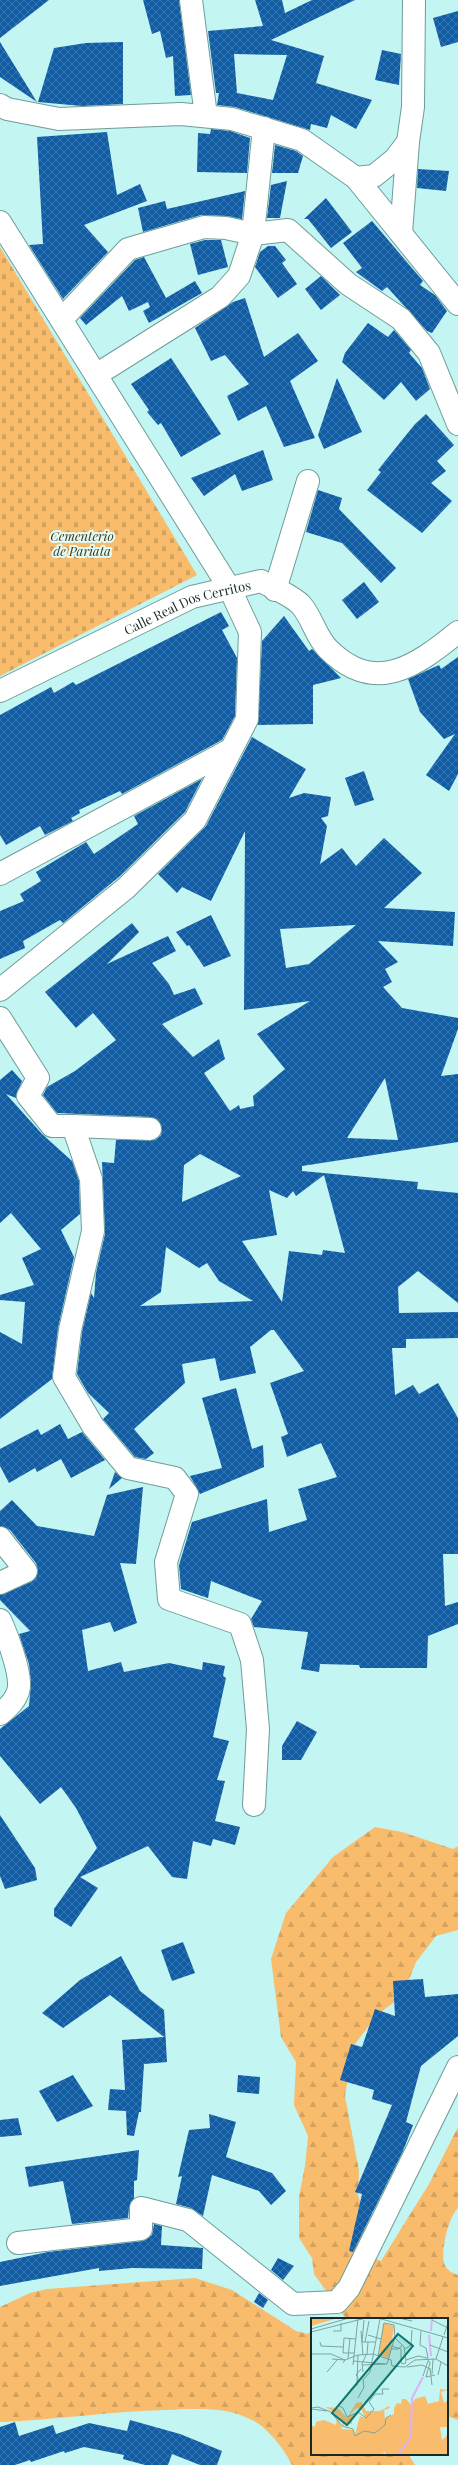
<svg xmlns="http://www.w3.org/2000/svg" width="458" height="2465" viewBox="0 0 458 2465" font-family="'Playfair Display',serif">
<defs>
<pattern id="forest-firs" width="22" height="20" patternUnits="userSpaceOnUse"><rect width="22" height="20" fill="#f9bc6c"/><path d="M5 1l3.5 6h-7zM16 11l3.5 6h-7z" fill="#d5a25e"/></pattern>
<pattern id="cemetery-stones" width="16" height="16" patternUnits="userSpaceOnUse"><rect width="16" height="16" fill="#f9bc6c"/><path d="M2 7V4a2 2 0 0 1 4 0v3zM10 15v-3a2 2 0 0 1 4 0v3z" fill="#d5a25e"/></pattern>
<pattern id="building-cross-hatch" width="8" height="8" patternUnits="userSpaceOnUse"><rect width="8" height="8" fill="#105ca5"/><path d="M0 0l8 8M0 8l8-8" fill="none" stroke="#3a75ac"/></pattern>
</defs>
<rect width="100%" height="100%" fill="#c3f5f2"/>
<g fill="url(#forest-firs)">
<path d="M375,1827l27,5 51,17 5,-3v84l-22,6 -20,26 -10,25 -10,14 -18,13 -23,30 -3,9 -7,43 14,75 -1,24 7,24 2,25 7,14 7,3 48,-77 29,-57v81c-10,10 -17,42 -14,55 2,7 8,10 14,12v145l-11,-4v-97h-97l-6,-3 -30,-42 -2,-16 -13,-20v-42l6,-30 3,-30 -14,-31 2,-43 -15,-25 -10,-78 15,-46 47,-56z"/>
<path d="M195,2278l37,12 64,41 12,3 4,-4v124h96l7,11h-123c-7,-15 -24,-37 -40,-45 -26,-14 -58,-11 -86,-10 -55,1 -110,10 -166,12v-115l30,-14 17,-4z"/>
</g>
<polygon fill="url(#cemetery-stones)" points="0,247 197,575 0,676"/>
<g fill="url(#building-cross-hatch)" fill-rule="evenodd">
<polygon points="0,0 49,0 0,38"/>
<polygon points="143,0 179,0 191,95 175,96 173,56 166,58 160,31 152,34"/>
<path d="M255,0h27l3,13 27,-13h43l-84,40 53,16 -8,27 56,17 -16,29 -25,-14 -4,13 -16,-4 -1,6 -75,-23 -18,-2 2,-12h-3l-8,-62 55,-5zM234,54l53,1 -14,45 -36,-7z"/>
<polygon points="458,11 458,42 441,47 433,18"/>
<polygon points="0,42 37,102 0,77"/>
<polygon points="123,42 123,104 82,106 38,102 54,48 86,43"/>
<polygon points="382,50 401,54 399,85 375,80"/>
<polygon points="211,129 230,131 250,138 247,173 197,172 198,133 210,134"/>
<polygon points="107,132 117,195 140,184 147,201 84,225 108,252 63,299 29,245 43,244 37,137"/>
<polygon points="275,145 296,151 303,156 298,173 272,173"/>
<polygon points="418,169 449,171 446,191 417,188"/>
<polygon points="287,181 280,218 267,218 271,185"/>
<polygon points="245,191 242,219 227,216 201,215 143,232 138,208 165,201 167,209"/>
<polygon points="326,198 352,232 331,248 308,219 304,219"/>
<polygon points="372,221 423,281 420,285 435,295 447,311 432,333 427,331 387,287 382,291 356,272 362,268 343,243"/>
<polygon points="205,240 221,240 228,267 198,275 190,244"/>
<polygon points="268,246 275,246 286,260 282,263 297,284 278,298 255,267 260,252"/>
<polygon points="144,257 166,298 195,281 202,293 149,323 143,311 150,307 148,302 129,311 122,296 86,325 80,318 135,260"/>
<polygon points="321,276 340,295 321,310 305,289"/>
<polygon points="245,298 264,357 298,333 318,361 290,381 315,438 284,447 266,406 238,421 227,396 249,384 225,355 211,361 195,328 233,302"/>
<polygon points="368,323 388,337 394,330 411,350 409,353 422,368 430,389 416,401 401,382 384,400 342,362 345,353"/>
<polygon points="171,358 221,434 181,457 161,423 158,425 147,412 149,410 131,384"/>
<polygon points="337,378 362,432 324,449 318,435"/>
<polygon points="426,414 454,445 437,461 446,471 431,483 452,501 422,533 367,490 381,472 378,470 415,424"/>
<polygon points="263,450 273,480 242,491 235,474 204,496 191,478"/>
<polygon points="318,490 342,498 339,509 396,568 381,583 342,543 306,532"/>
<polygon points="364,582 379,602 357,619 342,600"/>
<polygon points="221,612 229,626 222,630 237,658 235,716 222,740 122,794 120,791 79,810 80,813 71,818 73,821 45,835 40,826 6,845 0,835 0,715 51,687 54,693 73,682 76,685"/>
<polygon points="284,616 309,651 312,649 341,678 313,685 313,724 258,725 262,641"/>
<polygon points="458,657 458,774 449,791 426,775 455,734 444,739 420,712 408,679 439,665 441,669"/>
<path d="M252,737l54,32 -17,29 15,-5 27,4 -3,19 -7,2 6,8 -7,38 22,-16 14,18 28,-28 38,35 -38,35 71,4 -2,34 -75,-5 20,21 -13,7 7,13 -9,5 19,21 56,10v11l-17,47 17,-2v68l-156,24v5l116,11 -1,7 41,4v110l-40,-32 -20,16 1,26 59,-1v26l-52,1v9h-14l3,47 18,-10 6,9 19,-11 20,35v136h-15l2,52 13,-4v22l-30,12 -1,32h-67l-1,-3 -39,-1 -1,8 -18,-3 7,-37 -54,-5 -3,-8 11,-18 -51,-20 -3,17 -27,-9 -2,-24 13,-43 75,-23 2,33 38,-12 -9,-31 39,-12 -16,-34 -34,14 -6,-20 7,-3 -18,-51 34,-12 -30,-41h-3l-21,17 6,26 -36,8 -5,-23 -33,6 3,19 -51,46 20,24 -8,6 -11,-2 -32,-38 6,-6 -21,-20 -11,-19 5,-42 9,-39 3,5 2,-25 9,-39 -3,-72 12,1 2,-23h39l6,-5 1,-6 -5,-10 -7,-2 -93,-4 -14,-18 4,-8 28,-16 41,-31 -23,-27 -17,15 -31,-36 87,-69 7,9 -32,32 61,-28 8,15 -24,12 17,21 5,11 21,-7 8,16 -41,20 31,33 26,-18 6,20 -21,14 26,38 9,-6 1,4 14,-3 -1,-10 32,-27 -28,-35 53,-33 -66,9 1,-179 -34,70 -29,-14 -5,6 -19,-19 48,-48zM356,925l-47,39 -23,4 -6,-39zM385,1078l13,62 -51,-2zM200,1154l41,22 -59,26 2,-37zM324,1175l21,78 -22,-3 -1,5 -33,-4 -7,51 -40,-61 35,-6 -8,-45 18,8 6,-7 3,5zM166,1247l33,21 8,-5 12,18 34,20 -113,5 21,-14z"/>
<polygon points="364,771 374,800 355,806 345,778"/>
<polygon points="202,779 185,812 120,876 63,923 60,920 23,941 25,948 0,959 0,911 24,901 20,894 41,881 36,872 86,842 94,854 138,824 134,816"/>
<polygon points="211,915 231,956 204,967 189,945 187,946 176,932"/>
<polygon points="12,1070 22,1081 16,1098 6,1094 42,1134 72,1161 79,1181 80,1214 61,1230 74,1257 58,1328 52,1379 0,1419 0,1332 22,1344 25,1302 0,1300 0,1295 34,1285 22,1258 41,1249 11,1213 0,1223 0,1080"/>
<polygon points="236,1388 252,1449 263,1445 264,1467 200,1494 190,1476 222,1468 202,1398"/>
<polygon points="60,1424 68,1439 82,1432 105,1460 71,1478 61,1459 37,1472 35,1468 9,1483 0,1466 0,1449 38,1429 41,1435"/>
<polygon points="115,1472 122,1478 109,1489"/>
<polygon points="143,1487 136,1564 120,1563 137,1623 114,1632 110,1622 82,1630 88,1671 121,1662 124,1672 169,1663 202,1670 203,1662 225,1666 223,1676 226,1678 213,1737 229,1741 217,1780 225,1781 215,1821 240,1827 235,1845 213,1839 211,1846 193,1841 187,1879 172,1877 148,1846 80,1877 98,1888 71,1927 54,1916 54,1909 97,1848 76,1808 61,1787 40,1804 0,1756 0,1729 29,1706 31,1683 29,1664 19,1634 30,1631 0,1600 0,1595 31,1582 36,1578 38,1571 36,1563 10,1530 0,1526 0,1511 12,1500 37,1526 94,1536 107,1495"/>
<polygon points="297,1721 317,1732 301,1760 282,1760 282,1746"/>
<polygon points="0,1815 35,1868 37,1880 5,1889 0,1876"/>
<polygon points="183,1942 195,1973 172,1981 161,1950"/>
<polygon points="121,1956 140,1991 164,2010 167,2062 144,2064 141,2112 139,2112 134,2136 127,2135 126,2111 108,2110 110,2089 125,2090 122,2040 164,2037 110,1995 63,2028 42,2013 80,1980"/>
<polygon points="423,1979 425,1997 458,1994 458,2036 421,2066 406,2122 413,2125 403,2151 353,2252 349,2251 362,2194 355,2192 392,2105 372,2099 374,2090 340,2080 351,2044 362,2047 375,2009 395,2016 393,1981"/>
<polygon points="73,2075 93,2106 57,2122 39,2091"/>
<polygon points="238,2075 260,2077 259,2094 237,2092"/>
<polygon points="209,2114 236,2122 226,2157 272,2173 286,2191 271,2205 259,2191 212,2175 203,2216 191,2208 176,2204 182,2176 178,2177 189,2130 210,2128"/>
<polygon points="18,2118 22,2135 0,2137 0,2120"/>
<polygon points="139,2150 137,2180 134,2181 134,2199 129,2208 128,2218 72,2224 63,2181 29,2187 25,2167"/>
<polygon points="154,2224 162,2226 161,2245 203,2248 202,2269 132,2268 99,2271 99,2268 0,2286 0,2262 48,2252 143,2241 152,2235"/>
<polygon points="278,2258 294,2266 283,2280 271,2270"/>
<polygon points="259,2293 268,2300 263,2308 254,2302"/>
<polygon points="130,2420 180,2434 222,2451 217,2465 200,2465 172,2454 168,2465 145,2465 123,2459 124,2455 84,2447 65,2453 64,2451 31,2462 30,2460 15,2465 0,2465 0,2427 15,2422 19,2436 53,2425 56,2434 89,2423 127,2431"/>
</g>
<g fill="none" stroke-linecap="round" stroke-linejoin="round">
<defs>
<g id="street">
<polyline points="191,0 206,116"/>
<polyline points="0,105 7,109 59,119 181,114 232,119 302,140 356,178 458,304"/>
<polyline points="356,178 374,176 395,159 408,142 413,107 414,0"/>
<polyline points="0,222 230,589 250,632 247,719 195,820 126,888 0,990"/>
<polyline points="401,233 408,142"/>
<polyline points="62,319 128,249 204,227 226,228 253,234 288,230 348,284 401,319 429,353 458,424"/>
<polyline points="96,375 220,297 239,276 253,234 264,128"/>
<polyline points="275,590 308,481"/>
<path id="s1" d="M0,691l192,-94 69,-16c11,6 33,16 40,24 11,12 15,32 27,44 47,47 88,17 130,-17"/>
<polyline points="0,874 230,750"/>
<polyline points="0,1018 38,1078 28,1096 52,1126 73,1126 91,1179 93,1231 70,1330 64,1377 93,1426 128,1468 175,1478 187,1494 166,1562 169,1599 240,1624 252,1660 258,1729 254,1805"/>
<polyline points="73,1126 150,1129"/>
<polyline points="0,1538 26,1571 0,1583"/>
<path d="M0,1620c7,15 19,48 19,63 1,13 -10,24 -19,31"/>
<polyline points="18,2243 141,2229 141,2208 188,2220 293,2304 337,2302 349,2288 458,2067"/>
</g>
</defs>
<use href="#street" stroke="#6e9d9b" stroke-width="24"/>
<use href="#street" stroke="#fff" stroke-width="22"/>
</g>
<g text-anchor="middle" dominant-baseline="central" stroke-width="4" stroke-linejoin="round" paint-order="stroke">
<g font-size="13" font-style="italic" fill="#4e330a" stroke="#e0fefc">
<text x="82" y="535">Cementerio<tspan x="82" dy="15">de Pariata</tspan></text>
</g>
<g font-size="13" fill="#172a29" stroke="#e0fefc">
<text stroke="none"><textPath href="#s1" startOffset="206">Calle Real Dos Cerritos</textPath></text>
</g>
</g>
<g transform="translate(311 2318)">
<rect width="137" height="137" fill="#c3f5f2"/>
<path d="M129,71l8,1 -7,2 3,11 4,-3v27h-8l2,13 6,-5v20h-62l-2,-4 -1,4h-72v-30l4,2 1,-5 8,-2 12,5 1,-8 5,12 11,1 2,5 5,-19 5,2 -4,-10 -6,1 -6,7 10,-3 -7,5v6l-6,-1 -3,3 -3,-9 -14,-10 12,1 9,10 9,-15 5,-1 5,9h14l9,-5 1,2 -6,2 1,9 9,-5v-6l3,-5 4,1 1,-5h4l5,6 4,-6 10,-3 3,8 7,-2 4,-1z" fill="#f9bc6c"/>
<path d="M72,5l11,3 -5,32 -10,-3z" fill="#f9bc6c"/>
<path d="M0,0h27l-27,8z" fill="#f9bc6c"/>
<path fill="none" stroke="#deb1f8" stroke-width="2" d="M120,13l1,-13M118,17l2,21M87,137l13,-18 1,-39 11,-21"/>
<path fill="none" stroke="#7ea4a2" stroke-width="1" d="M67,0l70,20M88,0l13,3M53,2l-2,22h13M121,2l16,8M0,11l38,-11M22,13h8v-8M50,13l2,24M110,13l-1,14 6,3 2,10M0,14l55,-14M57,17l13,4M133,17l4,-12M9,24l1,4 22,1M54,24l4,-21M119,27l18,7M80,28l10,3v14l4,1 1,-4 12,-4 9,2 3,5 -4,14 9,-2M80,31h7l5,-4M94,31l6,-4 1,-15M43,35h-11l1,-15 12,1M0,36h20l14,6 13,-5 15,-1 18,6 1,6 13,1 10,-7 21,-1 12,7M56,37l1,-13M67,38l6,-33 10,2 1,13 9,9 2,13M21,41l13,1 -2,3M37,41l2,-21M125,41l7,-22M42,43l32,3M42,47l5,-47M51,47l25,-1 8,-28M96,49l15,-2 8,4M119,50l2,17M16,54l10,-12M52,54l-1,-8 4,-9M121,56l1,-15M127,57l3,-13M112,58l5,-15M46,64l1,-27M40,71l6,-4 1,-8 -2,-2 5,-6M47,80l6,-11 -1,-7 7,-8 10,-53M28,88l4,2 4,9 11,-5 8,6 8,-9 -5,-7 6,-8h8l-1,-5h7M0,90l7,-1 13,5 11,14 11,3 2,7 9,-5 11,2 10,-8 1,-7 5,-3M0,91l16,2"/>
<path fill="#0f766e" fill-opacity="0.15" stroke="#0f766e" stroke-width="2" d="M87,16l15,12 -66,79 -15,-12z"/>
<rect width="137" height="137" fill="none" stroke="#172a29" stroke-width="2"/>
</g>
</svg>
